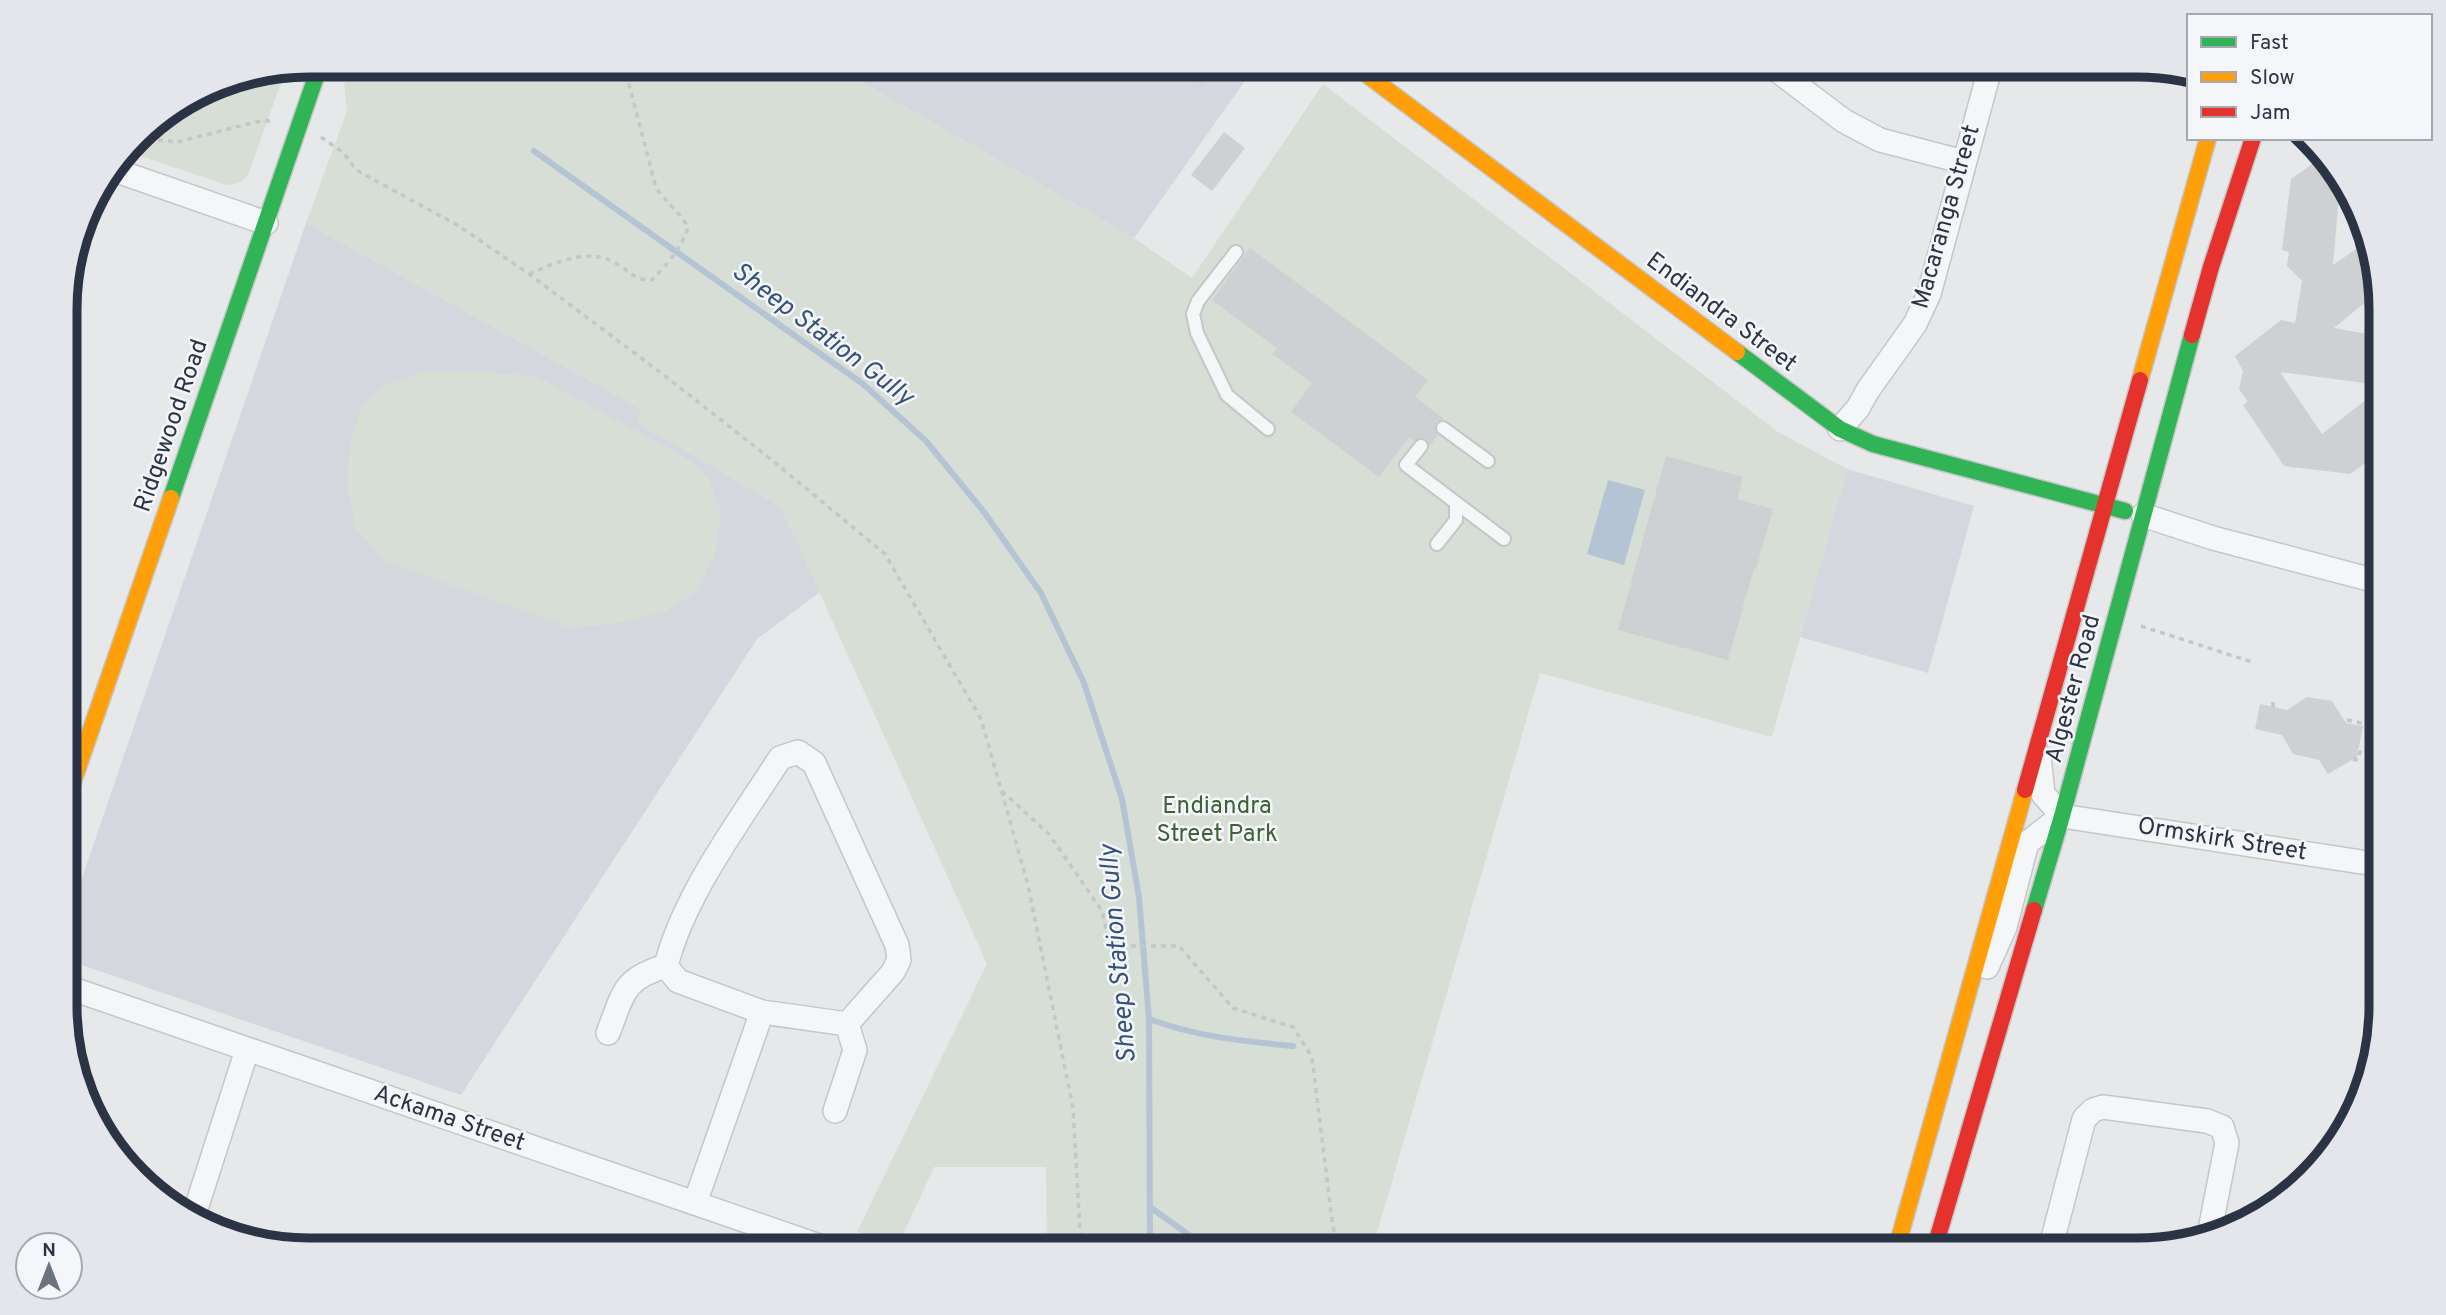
<svg xmlns="http://www.w3.org/2000/svg" width="2446" height="1315" viewBox="0 0 2446 1315" font-family="Overpass,sans-serif">
<rect width="100%" height="100%" fill="#e6e8ea"/>
<g fill="#d4d7dd">
<polygon points="832,65 1256,65 1134,238"/>
<polygon points="306,223 641,409 637,422 781,507 820,592 757,639 461,1095 67,960 67,922"/>
<polygon points="1847,469 1974,506 1928,673 1800,637"/>
</g>
<g fill="#d6ded6">
<polygon points="350,65 832,65 1134,238 1192,278 1323,84 1778,432 1847,469 1772,737 1540,673 1372,1250 1047,1250 1046,1167 934,1167 897,1247 857,1232 987,964 781,507 636,422 641,409 306,223 347,111 344,81"/>
<polygon points="286,69 248,175 239,183 227,185 128,152 148,126 216,83"/>
<polygon points="476,371 538,377 691,461 708,477 721,511 716,552 698,591 664,612 619,623 572,628 386,562 355,528 348,489 349,449 361,405 387,384 423,372"/>
</g>
<polygon fill="#b4c4d5" points="1608,480 1645,490 1624,565 1587,554"/>
<g fill="none" stroke-linecap="round" stroke-linejoin="round">
<g stroke="#b4c4d5" stroke-width="6">
<polyline points="534,151 863,384 926,441 984,512 1041,593 1084,683 1122,799 1139,897 1149,1019 1150,1250"/>
<path d="M1149,1019c49,18 93,22 144,27"/>
<polyline points="1150,1207 1210,1250"/>
</g>
</g>
<g fill="#ced0d3">
<polygon points="1191,65 1243,65 1200,84"/>
<polygon points="1224,132 1245,148 1212,191 1191,175"/>
<polygon points="2322,157 2340,173 2347,191 2339,196 2333,265 2366,242 2379,278 2379,291 2334,328 2379,336 2380,385 2280,372 2322,434 2380,389 2380,453 2350,474 2284,466 2243,405 2248,402 2239,389 2243,371 2235,356 2281,320 2295,323 2302,281 2287,266 2289,252 2282,250 2291,179"/>
<polygon points="1250,248 1428,380 1415,397 1444,419 1436,423 1435,431 1438,435 1430,445 1423,438 1414,441 1409,437 1379,477 1291,412 1312,383 1272,354 1277,348 1212,300"/>
<polygon points="1666,456 1743,477 1737,499 1773,509 1756,569 1754,568 1728,660 1618,630"/>
<polygon points="2307,697 2332,701 2346,723 2363,726 2357,757 2328,774 2319,760 2293,754 2282,735 2255,729 2260,704 2287,710"/>
</g>
<g fill="none" stroke-linecap="round" stroke-linejoin="round">
<defs>
<g id="lane">
<polyline points="1236,252 1198,301 1193,314 1197,333 1227,395 1268,429"/>
<polyline points="1443,428 1488,461"/>
<polyline points="1421,446 1406,465 1504,539"/>
<polyline points="1437,544 1456,520 1456,503"/>
</g>
<g id="street">
<polyline points="1770,65 1844,121 1880,140 1964,162"/>
<polyline points="114,170 266,223"/>
<polyline points="1840,429 1858,408 1868,390 1915,324 1929,294 1991,65"/>
<polyline points="2143,515 2213,538 2380,582"/>
<polyline points="2039,756 2043,794 2062,816"/>
<polyline points="2062,816 2381,865"/>
<polyline points="1987,967 2005,927 2027,843 2062,816"/>
<polyline points="67,987 831,1250"/>
<path d="M608,1033c16,-40 14,-54 58,-67"/>
<polyline points="835,1111 855,1050 847,1024"/>
<path d="M695,1203l67,-191 85,12 46,-52 6,-12 -2,-15 -83,-182 -16,-11 -18,6c-40,63 -96,136 -114,208l12,15 84,31"/>
<polyline points="193,1218 247,1050"/>
<polyline points="2050,1250 2084,1119 2093,1110 2103,1107 2207,1121 2222,1127 2227,1143 2210,1230"/>
</g>
<g id="fast">
<polyline points="1737,352 1840,429 1873,444 2125,511"/>
<polyline points="171,498 320,65"/>
<polyline points="2034,910 2062,816 2192,335"/>
</g>
<g id="slow">
<polyline points="1354,65 1737,352"/>
<polyline points="2140,380 2208,138"/>
<polyline points="66,802 171,498"/>
<polyline points="1896,1250 2025,790"/>
</g>
<g id="jam">
<polyline points="2192,335 2211,267 2253,138"/>
<polyline points="2025,790 2140,380"/>
<polyline points="1934,1250 2034,910"/>
</g>
</defs>
<use href="#lane" stroke="#c4c6c8" stroke-width="16"/>
<use href="#street" stroke="#c4c6c8" stroke-width="26"/>
<use href="#fast" stroke="#c4c6c8" stroke-width="19"/>
<use href="#slow" stroke="#c4c6c8" stroke-width="19"/>
<use href="#jam" stroke="#c4c6c8" stroke-width="19"/>
<g stroke="#c5c6ca" stroke-width="3.5" stroke-dasharray="5 5" stroke-linecap="butt">
<polyline points="1739,65 1749,72"/>
<polyline points="321,137 344,153 356,170 459,226 529,274 656,369 767,456 885,554 981,719 1028,885 1073,1108 1081,1250"/>
<polyline points="138,138 177,142 264,120 274,122"/>
<path d="M529,274c26,-11 57,-26 85,-12 15,8 20,19 38,18 15,-15 30,-33 36,-53 -8,-14 -22,-25 -32,-39l-32,-123"/>
<polyline points="2141,626 2252,662"/>
<polyline points="2273,702 2273,707"/>
<polyline points="2347,720 2380,727"/>
<polyline points="2353,759 2358,760 2360,752 2381,756"/>
<polyline points="1002,791 1049,834 1102,911 1108,938 1121,946 1179,946 1233,1008 1293,1027 1312,1057 1332,1220 1337,1247 1340,1250"/>
</g>
<use href="#lane" stroke="#f5f6f7" stroke-width="12"/>
<use href="#street" stroke="#f5f6f7" stroke-width="23"/>
<use href="#fast" stroke="#30b455" stroke-width="16"/>
<use href="#slow" stroke="#ff9f0a" stroke-width="16"/>
<use href="#jam" stroke="#e5322d" stroke-width="16"/>
</g>
<g text-anchor="middle" dominant-baseline="central" stroke-width="5" stroke-linejoin="round" paint-order="stroke">
<g font-size="24" fill="#2b3445" stroke="#f4f6f9">
<text transform="translate(1947 217) rotate(-74)">Macaranga Street</text>
<text transform="translate(1721 313) rotate(37)">Endiandra Street</text>
<text transform="translate(172 426) rotate(-71)">Ridgewood Road</text>
<text transform="translate(2074 689) rotate(-75)">Algester Road</text>
<text transform="translate(2222 840) rotate(9)">Ormskirk Street</text>
<text transform="translate(449 1119) rotate(19)">Ackama Street</text>
</g>
<g font-size="24" fill="#3f6138" stroke="#f4f6f9">
<text x="1217" y="807">Endiandra<tspan x="1217" dy="28">Street Park</tspan></text>
</g>
<g font-size="26" font-style="italic" fill="#34527a" stroke="#f4f6f9">
<text transform="translate(822 335) rotate(37)">Sheep Station Gully</text>
<text transform="translate(1119 954) rotate(-95)">Sheep Station Gully</text>
</g>
</g>
<path d="M0 0H2446V1315H0ZM309 77H2137A232 232 0 0 1 2369 309V1006A232 232 0 0 1 2137 1238H309A232 232 0 0 1 77 1006V309A232 232 0 0 1 309 77Z" fill="#e4e6eb" fill-rule="evenodd"/>
<path fill="none" stroke="#2b3445" stroke-width="9" d="M309 77H2137A232 232 0 0 1 2369 309V1006A232 232 0 0 1 2137 1238H309A232 232 0 0 1 77 1006V309A232 232 0 0 1 309 77Z"/>
<rect x="2187" y="14" width="245" height="126" fill="#f4f6f9" stroke="#a4a8b1" stroke-width="2"/>
<rect x="2201" y="37" width="35" height="10" fill="#30b455" stroke="#a4a8b1" stroke-width="2"/>
<text x="2250" y="49" font-size="21" fill="#2b3445">Fast</text>
<rect x="2201" y="72" width="35" height="10" fill="#ff9f0a" stroke="#a4a8b1" stroke-width="2"/>
<text x="2250" y="84" font-size="21" fill="#2b3445">Slow</text>
<rect x="2201" y="107" width="35" height="10" fill="#e5322d" stroke="#a4a8b1" stroke-width="2"/>
<text x="2250" y="119" font-size="21" fill="#2b3445">Jam</text>
<g transform="translate(49 1266)"><circle r="33" fill="#f4f6f9" stroke="#a4a8b1" stroke-width="2"/>
<path d="M0-5L12 26L0 18L-12 26Z" fill="#6c737f"/>
<text y="-10" font-size="19" font-weight="bold" text-anchor="middle" fill="#2b3445">N</text>
</g>
</svg>
